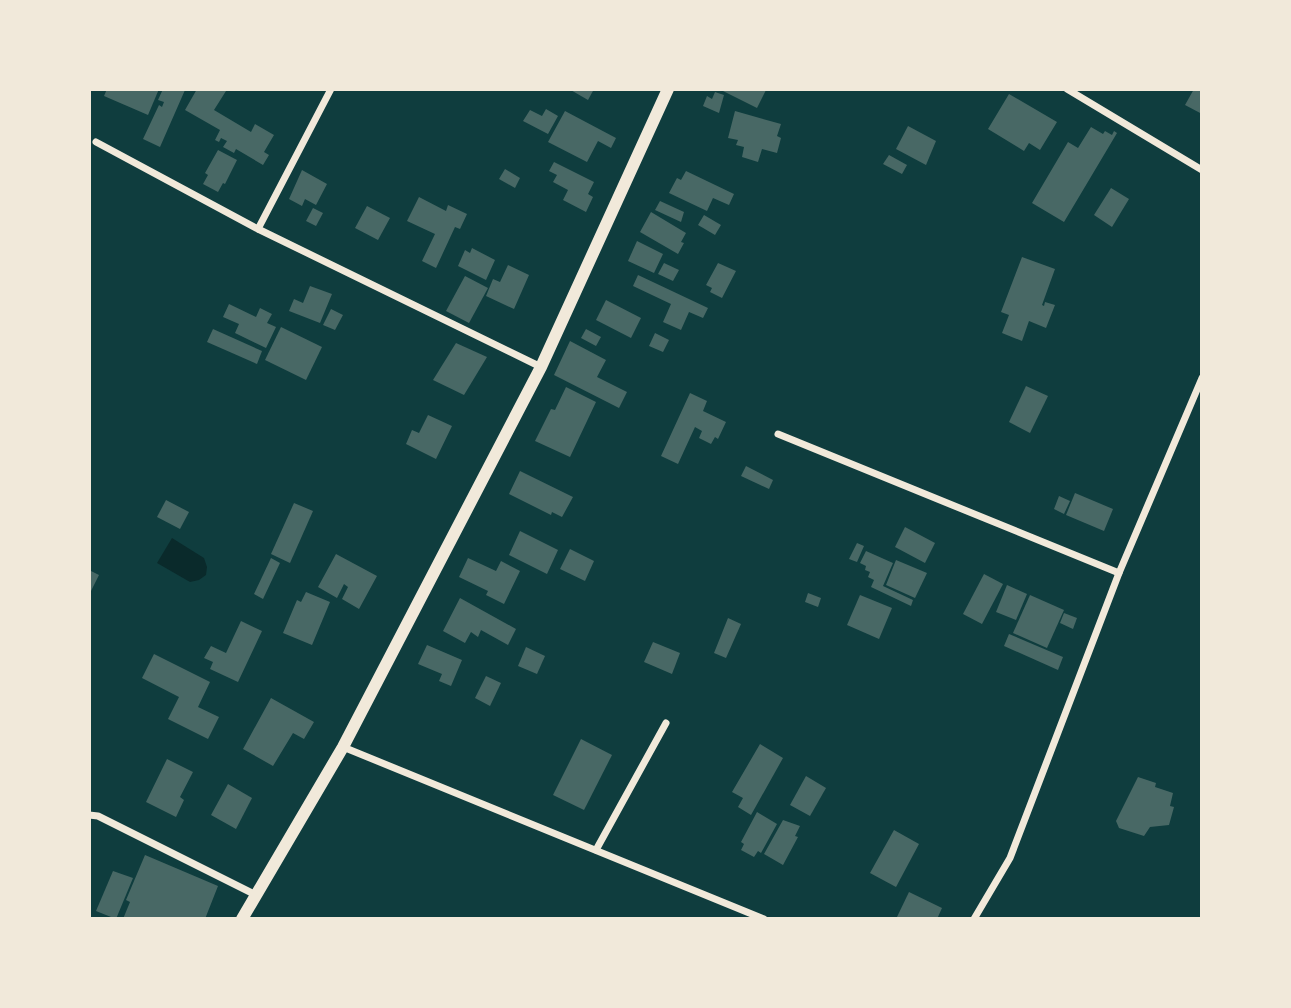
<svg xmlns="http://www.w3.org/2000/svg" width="1291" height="1008" viewBox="0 0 1291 1008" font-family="Helvetica,sans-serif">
<rect width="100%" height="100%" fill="#0f3d3e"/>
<polygon fill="#0a2a2b" points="172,538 204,558 207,567 206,575 199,580 190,582 157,563"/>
<g fill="#486865">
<polygon points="107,89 159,89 148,115 104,96"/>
<polygon points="163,89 185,90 160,147 143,139 159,105 162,107 164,102 158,100"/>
<polygon points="197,89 226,91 214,110 251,132 255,124 274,135 264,152 269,155 263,165 236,149 234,153 223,147 227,141 221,138 219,142 215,140 220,130 185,110"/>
<polygon points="569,89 594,89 588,100"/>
<polygon points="719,89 765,89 766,90 757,108"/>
<polygon points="1194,89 1202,89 1202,114 1185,105"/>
<polygon points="715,92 724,95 719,113 703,106 707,96 712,99"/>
<polygon points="1009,94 1057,122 1040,150 1029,143 1024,151 988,129"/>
<polygon points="546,109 558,116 548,134 523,121 530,110 542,116"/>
<polygon points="565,111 616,138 611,148 598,141 587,162 548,142"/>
<polygon points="735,111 781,124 777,136 781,138 777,153 762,149 758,162 742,157 744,147 736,145 738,140 728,138"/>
<polygon points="908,126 936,141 926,165 896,149"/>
<polygon points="1091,127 1103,134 1105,131 1112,135 1114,131 1117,133 1064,222 1032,203 1068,142 1078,148"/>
<polygon points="218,150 237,160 225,184 223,183 218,192 203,184 208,175 205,173"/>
<polygon points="889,155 907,165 902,174 883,164"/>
<polygon points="554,162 594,182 588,194 593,197 586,212 563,200 568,190 553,182 557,175 549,171"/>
<polygon points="505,169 520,178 515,188 499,179"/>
<polygon points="302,170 327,184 316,205 305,199 302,206 289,199"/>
<polygon points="686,171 734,194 729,205 713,198 707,211 669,193 677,178 681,180"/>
<polygon points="1111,188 1129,199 1112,227 1094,215"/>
<polygon points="419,197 446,211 448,205 467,214 460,229 455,227 436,268 422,261 435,234 407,221"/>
<polygon points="660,201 684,212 681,222 655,210"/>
<polygon points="367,206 390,218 378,240 355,228"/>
<polygon points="313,208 323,213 316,226 306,221"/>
<polygon points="651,212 686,233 681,242 684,243 678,254 640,232"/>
<polygon points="704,215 721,225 715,235 698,225"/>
<polygon points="637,241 663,254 654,273 628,261"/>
<polygon points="472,248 495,260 486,280 458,266 465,250 470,253"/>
<polygon points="1022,257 1055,269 1042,305 1044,306 1045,302 1055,305 1046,328 1029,321 1022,341 1002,333 1009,315 1001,312"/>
<polygon points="664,263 679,270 673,281 658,274"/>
<polygon points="718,263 736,271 722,298 710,292 712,288 706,285"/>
<polygon points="508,265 529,275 514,309 486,296 493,279 500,282"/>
<polygon points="638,275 708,308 703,318 689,312 681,330 663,322 671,304 633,286"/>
<polygon points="465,276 488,288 469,323 446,311"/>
<polygon points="310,286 332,294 320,323 289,311 294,299 303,303"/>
<polygon points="606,300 641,318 631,338 596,320"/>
<polygon points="229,304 256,317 260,308 272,314 267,323 276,327 266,348 235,333 239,324 223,317"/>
<polygon points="331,309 343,315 335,330 323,325"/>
<polygon points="281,327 322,347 306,380 265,360"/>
<polygon points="213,329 262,351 257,364 207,342"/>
<polygon points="586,329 601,337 596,346 581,338"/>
<polygon points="655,333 669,340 663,352 649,346"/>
<polygon points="570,341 606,360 597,377 627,392 619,408 554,375"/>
<polygon points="456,343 487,357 464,395 433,380"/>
<polygon points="1026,386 1048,396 1030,433 1009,422"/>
<polygon points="566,387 596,402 570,457 535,441 551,409 555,410"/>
<polygon points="690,393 707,401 703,411 726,422 718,439 715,437 711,444 699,438 702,431 695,427 678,464 661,456"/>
<polygon points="428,415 452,426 436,459 406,444 412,430 419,433"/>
<polygon points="746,466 773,480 769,489 741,476"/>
<polygon points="520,471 573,497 562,517 552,512 551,515 509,494"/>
<polygon points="1075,493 1113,509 1104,531 1066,515"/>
<polygon points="1059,496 1070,501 1064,514 1054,509"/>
<polygon points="166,500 189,512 180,529 157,517"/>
<polygon points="294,503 313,511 290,563 271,554"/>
<polygon points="905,527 935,543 925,563 895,547"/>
<polygon points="520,531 558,550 547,574 509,555"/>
<polygon points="857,543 864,546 857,562 849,559"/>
<polygon points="570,549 594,561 585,581 560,569"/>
<polygon points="866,551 893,563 883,586 913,600 911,606 871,587 874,580 868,577 870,572 865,570 866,566 860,563"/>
<polygon points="336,554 377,576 359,609 342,599 348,587 344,584 337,598 318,587"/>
<polygon points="271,558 280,563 263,599 254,594"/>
<polygon points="468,558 496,571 501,561 520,571 504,604 486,595 488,591 459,577"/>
<polygon points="896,560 927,573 915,598 886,585"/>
<polygon points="89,570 99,575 89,595"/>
<polygon points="984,574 1003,584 982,624 963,614"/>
<polygon points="1007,585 1027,594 1016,620 996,612"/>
<polygon points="306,592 330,602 312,645 283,633 297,600 301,602"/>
<polygon points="808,593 821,598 818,607 805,602"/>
<polygon points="860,595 892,608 879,639 847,625"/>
<polygon points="1030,595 1064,610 1047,648 1013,633"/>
<polygon points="460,598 516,629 508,645 481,630 478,637 471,632 465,643 443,631"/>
<polygon points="1064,613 1077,618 1073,629 1060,623"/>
<polygon points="728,618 741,624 726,658 714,653"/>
<polygon points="241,621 262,631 238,682 210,669 213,662 204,658 211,646 226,653"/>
<polygon points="1009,634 1063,657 1058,670 1004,646"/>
<polygon points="653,642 680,653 672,674 644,662"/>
<polygon points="427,645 462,660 451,686 439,681 442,674 418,664"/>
<polygon points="526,647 545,656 537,674 518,666"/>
<polygon points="154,654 210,682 198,707 219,717 208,739 168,719 179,697 142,678"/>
<polygon points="486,676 501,683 490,706 475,698"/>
<polygon points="271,698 314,722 304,739 293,733 273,766 243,749"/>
<polygon points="581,739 612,755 584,810 553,795"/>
<polygon points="760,744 783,758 751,815 738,807 743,798 732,792"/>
<polygon points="167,759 193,772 180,797 184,800 176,817 146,802"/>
<polygon points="806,776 826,788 810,816 790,805"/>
<polygon points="1138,777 1156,783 1155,787 1173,793 1170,806 1174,807 1169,825 1150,827 1144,836 1119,828 1116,821"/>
<polygon points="228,784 252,798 236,829 211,815"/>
<polygon points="757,812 777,824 761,853 758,851 754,857 741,850 744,844 741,842"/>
<polygon points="783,820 800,826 795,836 798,837 783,865 764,854"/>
<polygon points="894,830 919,844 896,887 870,873"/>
<polygon points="145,855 218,886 205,919 123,919 130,902 126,900"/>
<polygon points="113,871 133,878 116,919 96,911"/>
<polygon points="909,892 942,908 937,919 896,919"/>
</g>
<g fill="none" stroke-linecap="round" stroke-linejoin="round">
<g stroke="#f1e9da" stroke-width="7">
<polyline points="1067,89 1202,170"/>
<polyline points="96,142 258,229 541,367"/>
<polyline points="258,229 331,89"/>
<polyline points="778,434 1119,573"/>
<polyline points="343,747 764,919"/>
<polyline points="89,815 98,816 256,895"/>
<polyline points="596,850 666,723"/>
<polyline points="974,919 1010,858 1119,573 1202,378"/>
</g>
<polyline stroke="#f1e9da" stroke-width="12" points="242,919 343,747 541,367 668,89"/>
</g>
<rect width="1291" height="1008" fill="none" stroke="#f1e9da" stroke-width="182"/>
</svg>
